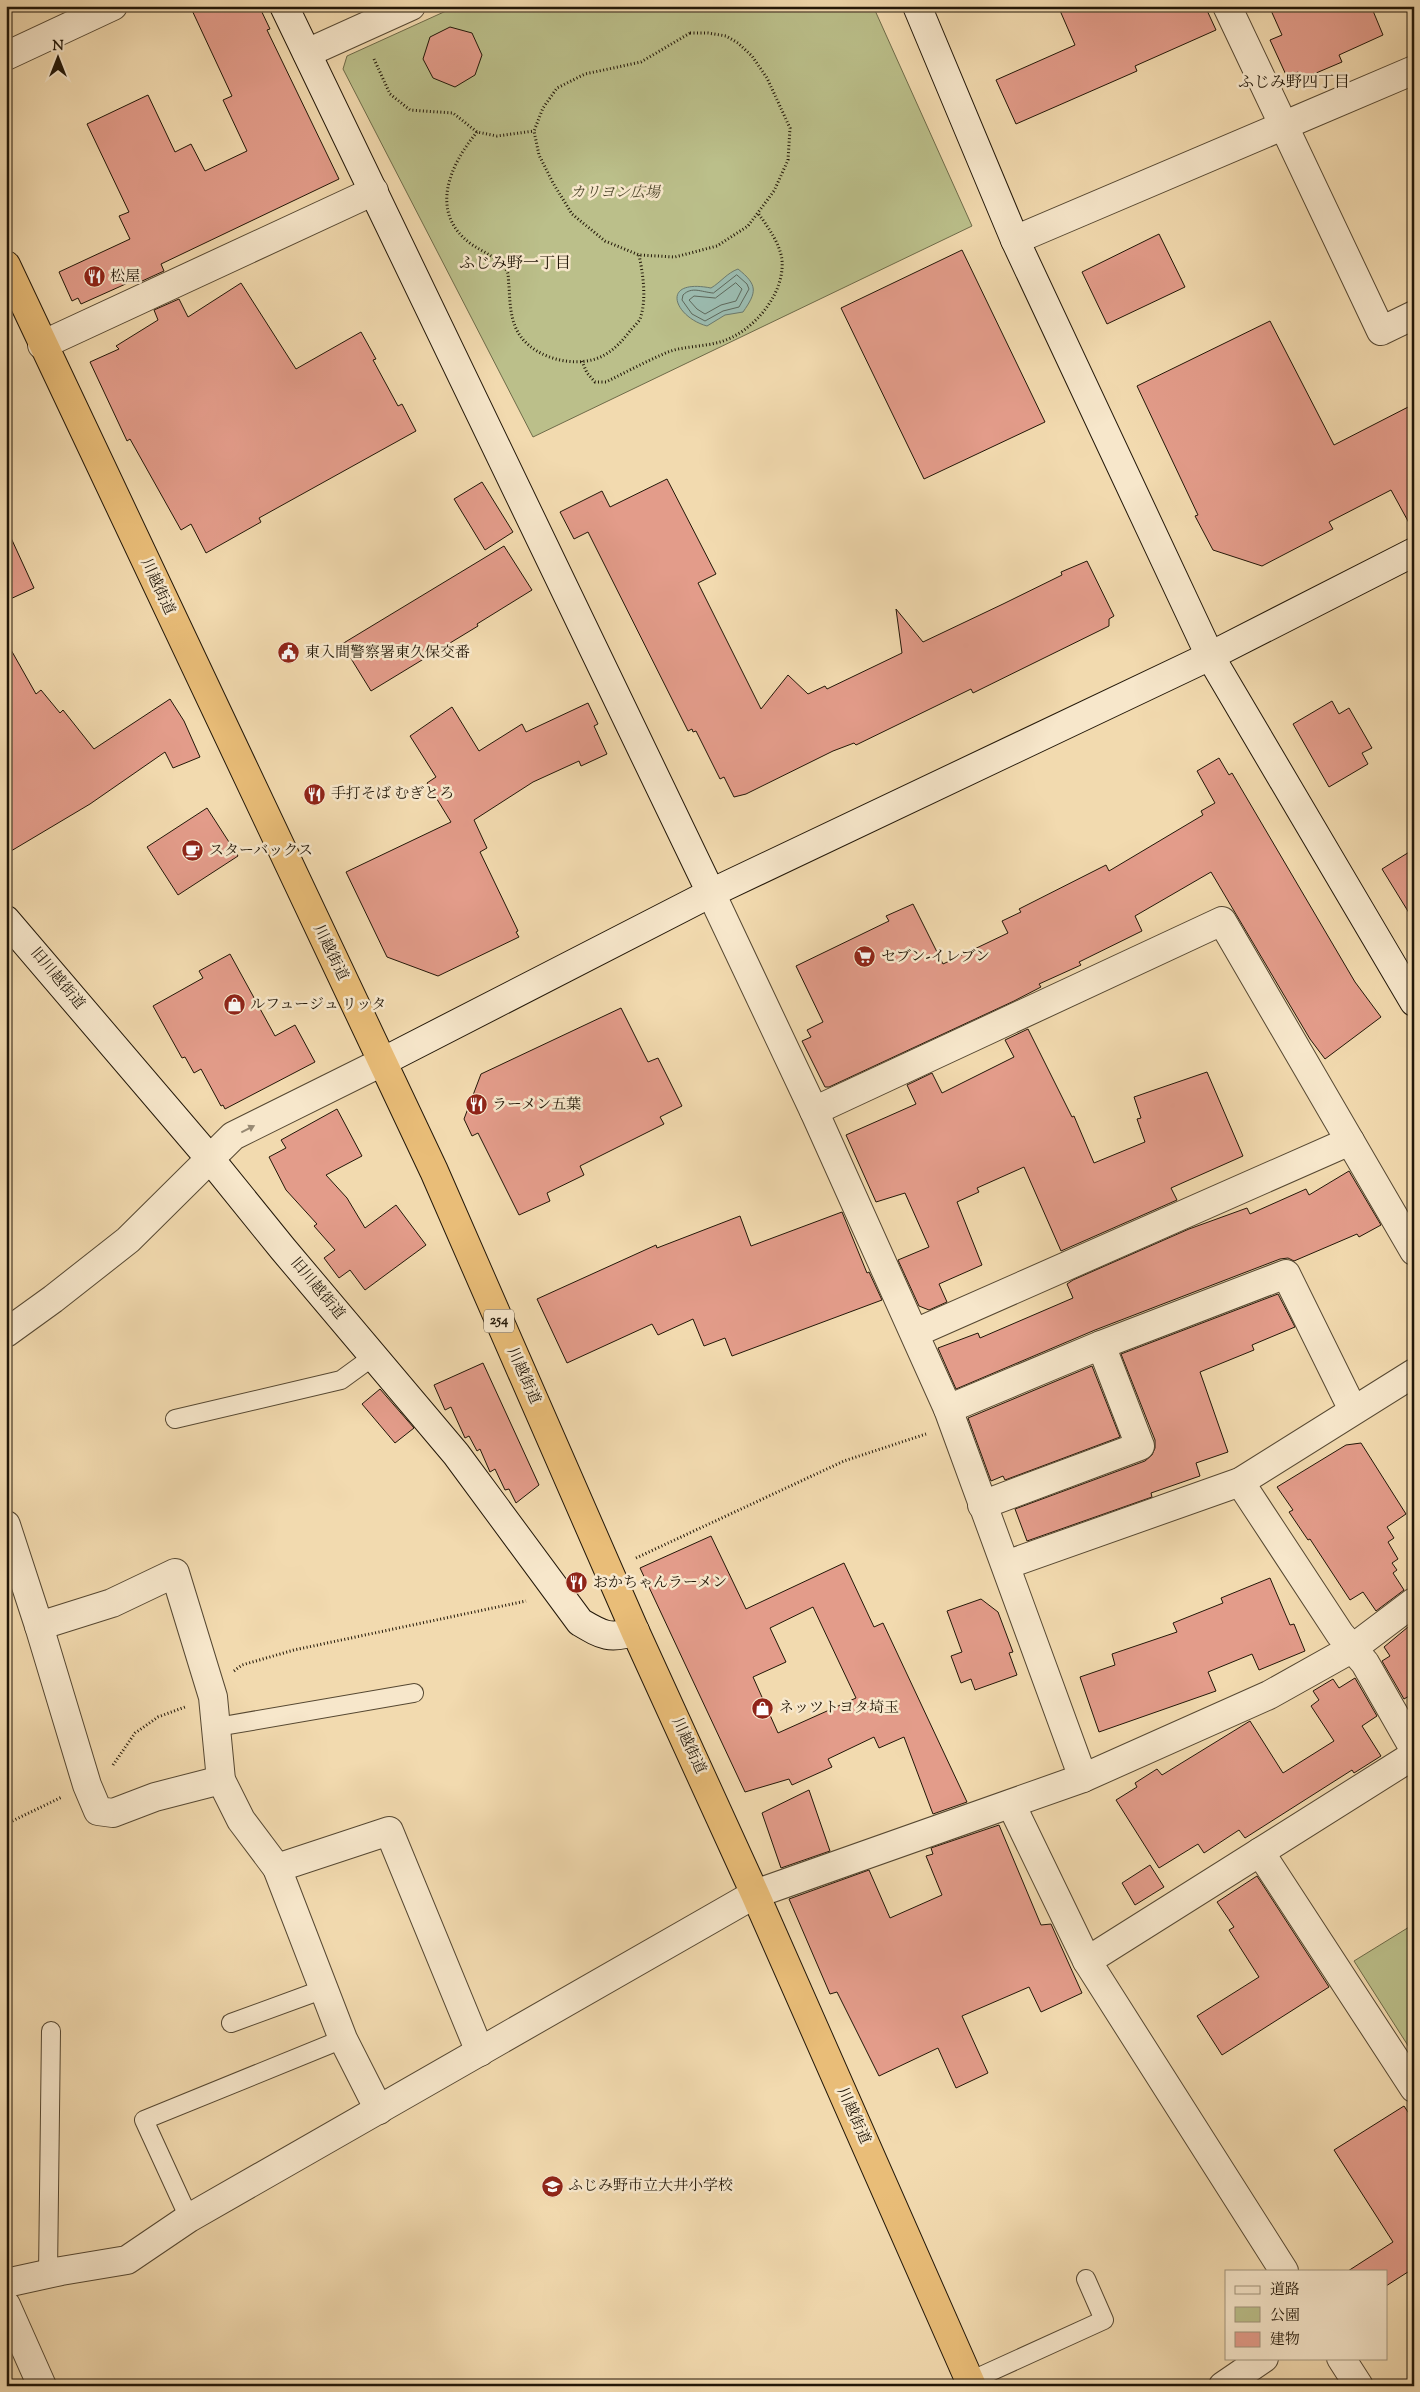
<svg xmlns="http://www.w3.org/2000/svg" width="1420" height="2392" viewBox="0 0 1420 2392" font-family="'Sorts Mill Goudy','Noto Serif JP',serif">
<rect width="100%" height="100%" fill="#f2daaf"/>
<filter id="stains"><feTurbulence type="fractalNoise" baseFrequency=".004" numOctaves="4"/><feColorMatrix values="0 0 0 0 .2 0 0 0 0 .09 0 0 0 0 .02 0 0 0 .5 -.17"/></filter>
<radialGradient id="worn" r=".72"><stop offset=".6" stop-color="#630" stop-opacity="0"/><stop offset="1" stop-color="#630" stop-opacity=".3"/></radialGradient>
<g fill="#bbbf8a" stroke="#6e6b49">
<polygon points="457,6 873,6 972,226 533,437 343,69 347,56"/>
<polygon points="1414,1924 1414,2055 1354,1961"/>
</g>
<path fill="#9bbaae" stroke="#6b796c" d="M738,269c20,16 19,23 5,43l-18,3 -18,11c-33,-9 -48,-48 4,-38 10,-6 16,-15 27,-19z"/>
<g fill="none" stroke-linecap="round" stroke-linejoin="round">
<g stroke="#5e685b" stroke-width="1">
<path d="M737,275l10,9 2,5 -10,18 -16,4 -18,10 -13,-7 -10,-14 1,-5c9,-9 18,-3 30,-2z"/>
<polygon points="736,283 742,289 736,301 721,305 705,314 697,309 689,300 694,296 715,298"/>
</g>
</g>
<g fill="#e39c8a" stroke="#221708" fill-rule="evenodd">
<polygon points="190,6 259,6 270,29 267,30 339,179 161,264 164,271 140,282 139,278 81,304 78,298 72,301 59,272 130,239 119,216 129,212 87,124 148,95 175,152 191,144 205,171 247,151 223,100 232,96"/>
<polygon points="1058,6 1205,6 1216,30 1135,66 1137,71 1016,124 996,80 1075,45"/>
<polygon points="1269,6 1371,6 1383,35 1339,55 1342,62 1302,79 1298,72 1287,77 1270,40 1282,35"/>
<polygon points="450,27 472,33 482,55 475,75 455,87 433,78 423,59 430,37"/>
<polygon points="1159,234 1185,287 1107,324 1082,272"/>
<polygon points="962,250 1045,422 924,479 841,308"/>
<polygon points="241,283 296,369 361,332 376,359 373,360 398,406 402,404 416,431 259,518 261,522 206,553 191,524 181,530 130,439 127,441 90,362 119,349 116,346 158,320 154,310 179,299 188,317"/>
<polygon points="1270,321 1334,445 1414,404 1414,532 1391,490 1329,522 1333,529 1262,566 1213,550 1195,516 1198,515 1137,386"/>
<polygon points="667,479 716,574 698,583 761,709 788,675 808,694 825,686 827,689 902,653 896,609 923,642 1003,604 1062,575 1061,572 1087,561 1114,616 1109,619 1109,626 973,693 971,689 856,745 854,743 833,751 746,794 734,797 724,777 720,779 696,731 693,732 692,729 688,731 588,532 574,539 560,512 602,491 610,507"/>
<polygon points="482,482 513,532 485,550 454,499"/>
<polygon points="6,527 34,588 6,601"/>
<polygon points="504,546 532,590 477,624 478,626 371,691 342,644"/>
<polygon points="6,641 36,694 41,690 60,713 63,710 94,749 170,699 184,721 200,757 173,768 165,752 90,804 6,854"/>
<polygon points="1332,701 1339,714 1349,708 1372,748 1362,753 1368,764 1329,787 1293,724"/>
<polygon points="588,703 598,724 594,726 607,754 581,766 579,761 533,782 474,820 487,848 480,852 518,931 516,932 519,937 438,976 387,957 346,872 451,822 427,783 436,777 410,736 452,707 479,751 522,724 526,732"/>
<polygon points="1219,758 1229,775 1232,773 1355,982 1381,1017 1325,1059 1310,1039 1211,872 1135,916 1142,931 1079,962 1081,965 1039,984 1041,987 1014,1001 829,1087 825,1087 802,1041 811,1037 807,1030 823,1022 796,966 889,921 886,916 913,904 943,964 1008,933 1002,921 1021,912 1019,909 1106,865 1109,871 1203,815 1201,811 1215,803 1197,771"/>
<polygon points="207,808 238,856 178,895 147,847"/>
<polygon points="1414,849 1414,921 1382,869"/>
<polygon points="230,954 275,1036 295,1025 315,1062 225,1109 223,1105 221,1106 201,1069 194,1073 185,1057 182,1058 153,1006 203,978 199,971"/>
<polygon points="621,1008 648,1062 658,1058 682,1106 660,1117 664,1124 580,1166 584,1175 547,1193 550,1201 519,1215 478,1133 472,1136 464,1119 481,1074"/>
<polygon points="1028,1029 1072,1117 1074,1116 1094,1163 1145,1142 1137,1119 1141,1118 1134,1097 1207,1072 1243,1156 1171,1188 1177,1200 1061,1251 1024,1167 977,1188 979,1192 957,1202 982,1265 939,1284 947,1302 929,1310 919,1306 898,1260 929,1247 905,1193 876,1202 846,1135 916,1104 907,1085 932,1073 942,1093 1014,1057 1005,1040"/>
<polygon points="337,1109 362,1156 326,1175 347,1198 365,1228 396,1205 426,1245 365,1290 350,1270 339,1278 324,1258 335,1250 314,1226 317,1224 286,1190 269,1157 286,1148 281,1140"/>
<polygon points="1349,1171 1381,1225 1359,1237 1357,1234 1294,1261 1288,1258 1280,1259 1095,1330 956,1389 938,1348 978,1333 980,1338 1073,1298 1067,1284 1073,1280 1189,1229 1247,1208 1250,1214 1306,1189 1309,1195"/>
<polygon points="842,1212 867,1273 869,1272 882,1300 732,1356 725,1338 704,1346 693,1319 658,1335 652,1324 567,1363 537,1299 656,1245 657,1248 740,1216 751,1246"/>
<polygon points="1278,1294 1295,1327 1252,1345 1254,1350 1200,1372 1228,1452 1196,1463 1200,1476 1151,1493 1152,1497 1027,1541 1015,1509 1145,1461 1152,1455 1155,1448 1155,1440 1121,1354"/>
<polygon points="483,1363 539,1485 516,1503 509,1489 505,1490 495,1469 490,1472 480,1449 477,1451 469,1436 465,1438 451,1407 445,1410 434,1385"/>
<polygon points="1092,1366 1120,1437 1005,1480 1003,1476 991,1481 968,1418"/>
<polygon points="380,1389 414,1428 395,1443 362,1404"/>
<polygon points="1361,1443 1406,1514 1387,1527 1394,1538 1388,1542 1398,1559 1392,1563 1397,1570 1393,1573 1404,1590 1376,1611 1363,1592 1350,1600 1310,1539 1308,1540 1289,1512 1293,1510 1277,1487 1346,1445"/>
<path d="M711,1536l35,73 98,-46 30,64 9,-4 84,179 -34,12 -29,-77 -25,11 -5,-11 -46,22 4,8 -40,18 -3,-6 -44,13 -105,-224zM813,1607l43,91 -78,35 -25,-56 33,-15 -16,-34z"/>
<polygon points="1270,1578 1290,1625 1294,1624 1305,1651 1259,1670 1252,1654 1208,1672 1216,1691 1099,1732 1080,1677 1115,1665 1112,1654 1177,1632 1173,1623 1223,1603 1221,1598"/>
<polygon points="981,1599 998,1612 1013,1652 1009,1653 1017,1675 975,1690 971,1679 961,1683 951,1656 962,1652 947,1611"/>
<polygon points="1414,1622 1414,1693 1404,1699 1382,1661 1390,1656 1384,1647"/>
<polygon points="1355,1678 1377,1716 1362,1726 1381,1756 1354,1773 1352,1770 1245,1838 1239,1830 1204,1853 1198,1844 1159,1868 1116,1800 1137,1787 1135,1783 1157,1769 1162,1775 1250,1721 1283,1773 1334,1741 1311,1706 1319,1700 1313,1691 1333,1679 1339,1688"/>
<polygon points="809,1790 830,1851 781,1868 762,1813"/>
<polygon points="999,1825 1041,1925 1051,1924 1082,1993 1041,2012 1029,1987 962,2016 988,2073 956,2088 938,2048 879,2076 837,1992 830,1994 789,1899 869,1870 890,1918 942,1895 926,1856 933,1854 931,1848"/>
<polygon points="1150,1865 1164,1887 1135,1905 1122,1883"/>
<polygon points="1257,1876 1329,1987 1222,2055 1197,2016 1259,1977 1229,1930 1234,1927 1217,1902"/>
<polygon points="1404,2106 1414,2121 1414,2275 1411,2270 1386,2286 1386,2271 1348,2271 1393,2242 1334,2150"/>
</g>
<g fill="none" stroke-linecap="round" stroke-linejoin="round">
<defs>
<g id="lane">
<polyline points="175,1419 341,1380 374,1356"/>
<polyline points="217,1727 414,1693"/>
<polyline points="231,2023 324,1989"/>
<polyline points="189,2218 144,2120 343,2039"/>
<polyline points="48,2274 51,2031"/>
<polyline points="970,2381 1104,2320 1086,2279"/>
</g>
<g id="street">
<polyline points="1227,6 1381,331 1414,315"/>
<polyline points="307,53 411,6"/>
<polyline points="6,56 113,6"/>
<polyline points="1015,240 1414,70"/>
<polyline points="42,345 374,191"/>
<polyline points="711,893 814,1111 948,1409 1083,1778"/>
<polyline points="814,1111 1222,921 1414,1251"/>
<polyline points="6,1333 53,1299 128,1240 233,1136 382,1062"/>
<polyline points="915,1333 1350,1141"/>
<polyline points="948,1409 1101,1345 1286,1274 1353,1410"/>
<polyline points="1240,1482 1340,1634 1365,1663 1414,1749"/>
<polyline points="982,1505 1140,1446 1101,1345"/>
<polyline points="6,1525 39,1626 87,1785 98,1811 113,1813 155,1797 221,1780"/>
<polyline points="1006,1565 1240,1482 1414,1373"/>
<polyline points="39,1626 112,1603 175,1573 213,1697 221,1780 241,1820 277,1868 343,2039 379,2110"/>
<polyline points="1011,1804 1087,1961"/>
<polyline points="1260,1852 1414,2088"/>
<polyline points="277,1868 389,1831 480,2052"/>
<polyline points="1284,2271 1087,1961 1414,1755"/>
<polyline points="6,2283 61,2271 127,2260 189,2218 755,1894 1083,1778 1269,1695 1353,1648 1414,1602"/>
<polyline points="6,2305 42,2386"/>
<polyline points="1341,2358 1359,2386"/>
<polyline points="1223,2386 1264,2358"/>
</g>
<g id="secondary">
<polyline points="284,6 711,893"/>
<polyline points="917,6 1015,240 1210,656 1414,1002"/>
<path d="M6,920l205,240 72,89 173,205 124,168c22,13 30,18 55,9"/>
<polyline points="382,1062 711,893 1210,656 1414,552"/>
</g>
<polyline id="highway" points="6,265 434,1171 635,1631 755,1894 972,2386"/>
</defs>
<use href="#lane" stroke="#564832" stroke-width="20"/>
<use href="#street" stroke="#564832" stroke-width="30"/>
<use href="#secondary" stroke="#221708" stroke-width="30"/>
<use href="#highway" stroke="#221708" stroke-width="30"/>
<g stroke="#221708" stroke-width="3" stroke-dasharray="1 2.5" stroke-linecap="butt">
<polygon points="690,33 708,33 726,36 738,43 752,56 767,78 790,128 788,160 774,191 748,226 717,246 675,257 639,255 605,241 572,214 553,183 539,155 534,131 543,108 557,88 585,74 641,62"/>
<polyline points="374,59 390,94 410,110 453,113 477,132 497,136 534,131"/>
<path d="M477,132c-27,33 -49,80 -6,112 13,9 27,13 36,27 2,4 1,10 2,15 1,17 1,36 12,51 17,23 60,33 85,17 10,-6 17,-14 24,-23 3,-4 8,-8 10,-12 7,-19 3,-45 -1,-64"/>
<path d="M582,361l5,12 8,9h11c20,-10 41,-21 62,-30 16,-6 35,-5 52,-10 32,-9 65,-47 62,-82 -2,-17 -15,-34 -24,-47"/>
<polyline points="636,1558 844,1461 926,1434"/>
<polyline points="234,1671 242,1665 294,1650 526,1601"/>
<polyline points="113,1765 135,1733 158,1717 185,1707"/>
<polyline points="6,1824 62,1797"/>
</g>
<use href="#lane" stroke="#f7e7cb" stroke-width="18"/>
<use href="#street" stroke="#f7e7cb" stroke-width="28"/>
<use href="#secondary" stroke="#f7e7cb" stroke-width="28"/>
<use href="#highway" stroke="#e9bd78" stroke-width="28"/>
</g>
<defs><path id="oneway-solid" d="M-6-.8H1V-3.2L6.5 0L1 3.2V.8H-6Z" transform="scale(1.25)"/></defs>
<use fill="#978973" href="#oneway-solid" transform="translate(248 1129) rotate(-27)"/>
<defs>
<symbol id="restaurant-disc" viewBox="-11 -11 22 22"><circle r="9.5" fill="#8f2418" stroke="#f7e7cb"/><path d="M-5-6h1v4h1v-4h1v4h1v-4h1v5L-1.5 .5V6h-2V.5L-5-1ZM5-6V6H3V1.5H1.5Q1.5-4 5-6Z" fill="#fff"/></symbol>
<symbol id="civic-disc" viewBox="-11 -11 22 22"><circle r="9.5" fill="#8f2418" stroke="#f7e7cb"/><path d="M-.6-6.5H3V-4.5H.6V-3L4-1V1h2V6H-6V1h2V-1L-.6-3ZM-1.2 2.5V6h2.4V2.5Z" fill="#fff"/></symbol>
<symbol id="cafe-disc" viewBox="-11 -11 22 22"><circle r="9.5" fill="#8f2418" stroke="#f7e7cb"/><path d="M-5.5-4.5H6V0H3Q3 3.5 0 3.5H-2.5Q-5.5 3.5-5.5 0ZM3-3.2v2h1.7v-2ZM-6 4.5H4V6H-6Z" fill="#fff"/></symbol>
<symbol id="supermarket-disc" viewBox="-11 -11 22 22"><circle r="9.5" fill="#8f2418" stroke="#f7e7cb"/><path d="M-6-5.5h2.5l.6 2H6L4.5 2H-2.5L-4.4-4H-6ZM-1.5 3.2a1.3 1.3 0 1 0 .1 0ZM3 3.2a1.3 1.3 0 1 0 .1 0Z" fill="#fff"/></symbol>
<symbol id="shop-disc" viewBox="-11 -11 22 22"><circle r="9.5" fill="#8f2418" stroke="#f7e7cb"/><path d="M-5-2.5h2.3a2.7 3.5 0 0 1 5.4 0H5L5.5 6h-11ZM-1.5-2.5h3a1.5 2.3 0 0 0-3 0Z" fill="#fff"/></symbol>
<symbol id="school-disc" viewBox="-11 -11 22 22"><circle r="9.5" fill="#8f2418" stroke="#f7e7cb"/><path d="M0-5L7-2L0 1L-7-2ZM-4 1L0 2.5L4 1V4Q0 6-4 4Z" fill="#fff"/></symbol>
</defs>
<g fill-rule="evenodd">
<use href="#restaurant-disc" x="82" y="264" width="25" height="25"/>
<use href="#civic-disc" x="276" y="640" width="25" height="25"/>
<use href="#restaurant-disc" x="302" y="782" width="25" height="25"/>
<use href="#cafe-disc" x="180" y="838" width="25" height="25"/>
<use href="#supermarket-disc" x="852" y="944" width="25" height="25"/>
<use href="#shop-disc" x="222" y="992" width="25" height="25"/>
<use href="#restaurant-disc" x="464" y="1092" width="25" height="25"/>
<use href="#restaurant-disc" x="564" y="1570" width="25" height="25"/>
<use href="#shop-disc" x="750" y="1696" width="25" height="25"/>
<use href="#school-disc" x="540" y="2174" width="25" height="25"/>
</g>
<g text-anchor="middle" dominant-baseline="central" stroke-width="5" stroke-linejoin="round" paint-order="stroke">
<rect fill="#f7e7cb" stroke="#625542" stroke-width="1" x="484" y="1309.5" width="30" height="23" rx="4"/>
<g font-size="14" font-weight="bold" fill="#221708">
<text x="499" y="1321">254</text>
</g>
<g font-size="15" font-style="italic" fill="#50492f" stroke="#f7e7cb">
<text x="615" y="193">カリヨン広場</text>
</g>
<g font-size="15" fill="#221708" stroke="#f7e7cb" text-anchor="start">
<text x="110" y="277">松屋</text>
<text x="305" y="653">東入間警察署東久保交番</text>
<text x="331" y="794">手打そば むぎとろ</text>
<text x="209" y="851">スターバックス</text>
<text x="881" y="957">セブン-イレブン</text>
<text x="250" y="1005">ルフュージュ リッタ</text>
<text x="492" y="1105">ラーメン五葉</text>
<text x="593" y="1583">おかちゃんラーメン</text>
<text x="779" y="1708">ネッツトヨタ埼玉</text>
<text x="568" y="2186">ふじみ野市立大井小学校</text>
</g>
<g font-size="15" fill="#221708" stroke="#f7e7cb">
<text transform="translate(157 587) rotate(65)">川越街道</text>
<text transform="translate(330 953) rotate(64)">川越街道</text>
<text transform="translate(57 979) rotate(50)">旧川越街道</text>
<text transform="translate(317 1289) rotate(50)">旧川越街道</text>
<text transform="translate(523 1376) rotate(66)">川越街道</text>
<text transform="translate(688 1746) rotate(65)">川越街道</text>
<text transform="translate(853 2116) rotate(66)">川越街道</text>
</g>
<g font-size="16" fill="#221708" stroke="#f7e7cb">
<text x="1294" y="83">ふじみ野四丁目</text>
<text x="515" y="264">ふじみ野一丁目</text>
</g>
</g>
<rect width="1420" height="2392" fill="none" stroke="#f2daaf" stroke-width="25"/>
<rect x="8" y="8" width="1405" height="2377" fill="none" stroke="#221708" stroke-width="2.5"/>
<rect x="12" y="12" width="1395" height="2367" fill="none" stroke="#221708"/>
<rect x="1225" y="2270" width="162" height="90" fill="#f7e7cb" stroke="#a2947d"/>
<rect x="1235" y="2286" width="25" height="8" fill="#f7e7cb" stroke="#a2947d"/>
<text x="1270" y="2294" font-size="15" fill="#221708">道路</text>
<rect x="1235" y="2307" width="25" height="15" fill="#bbbf8a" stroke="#a2947d"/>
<text x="1270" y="2320" font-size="15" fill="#221708">公園</text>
<rect x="1235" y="2332" width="25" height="15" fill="#e39c8a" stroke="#a2947d"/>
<text x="1270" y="2344" font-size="15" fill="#221708">建物</text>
<g transform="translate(58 58)" stroke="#f7e7cb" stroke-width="4" paint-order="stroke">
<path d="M0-4L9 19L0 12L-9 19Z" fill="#221708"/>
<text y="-8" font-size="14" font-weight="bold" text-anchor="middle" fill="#221708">N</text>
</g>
<rect width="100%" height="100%" filter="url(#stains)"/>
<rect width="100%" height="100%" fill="url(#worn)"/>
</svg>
